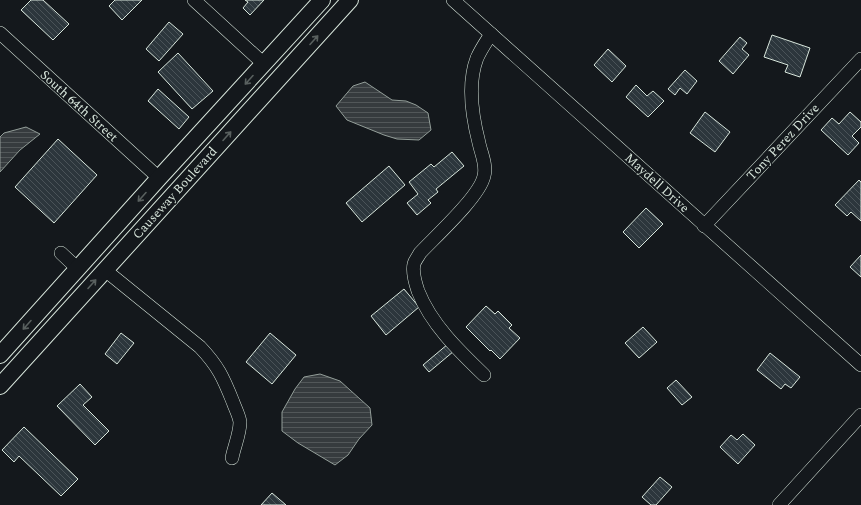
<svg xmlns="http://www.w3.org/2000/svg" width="861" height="505" viewBox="0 0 861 505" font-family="Spectral,serif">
<defs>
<pattern id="water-rules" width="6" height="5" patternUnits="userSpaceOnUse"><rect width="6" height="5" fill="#363b3e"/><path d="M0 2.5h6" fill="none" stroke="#525759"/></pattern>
<pattern id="building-back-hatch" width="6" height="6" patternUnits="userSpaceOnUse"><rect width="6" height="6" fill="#2c363c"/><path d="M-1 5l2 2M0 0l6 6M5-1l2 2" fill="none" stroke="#4a5358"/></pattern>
</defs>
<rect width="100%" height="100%" fill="#14181c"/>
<g fill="url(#water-rules)" stroke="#939e99">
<polygon points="365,82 392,100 406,101 416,105 428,113 431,130 419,140 397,139 384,135 347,120 336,106 353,86"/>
<polygon points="26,127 40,134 20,150 0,172 0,137 4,133"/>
<polygon points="320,374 340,381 370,408 372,425 359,439 348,455 335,465 298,443 282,431 282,412 295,389 304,377"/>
</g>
<g fill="url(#building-back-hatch)" stroke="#d8e6dc">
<polygon points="31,0 43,0 69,24 53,40 21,10"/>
<polygon points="115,0 142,0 122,20 109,6"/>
<polygon points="245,0 264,0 250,15 243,8 248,2"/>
<polygon points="169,22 183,34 159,61 146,49"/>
<polygon points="772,35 810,48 800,77 785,72 788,65 764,57"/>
<polygon points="740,37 747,43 742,49 749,55 733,74 719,61"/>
<polygon points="608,49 626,66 612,82 594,65"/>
<polygon points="178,53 213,91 192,109 158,72"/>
<polygon points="685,70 697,81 687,94 680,88 675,95 668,89"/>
<polygon points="636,85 647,96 653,91 664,101 648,117 626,97"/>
<polygon points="158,89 189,117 179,129 148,101"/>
<polygon points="705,112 730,132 715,152 690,133"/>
<polygon points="850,112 861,122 861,127 852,136 859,143 848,155 821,130 832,118 839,124"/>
<polygon points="58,139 97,175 54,223 15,187"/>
<polygon points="452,152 464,166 436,189 438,192 428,200 431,203 417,215 407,203 418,194 409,182 431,164 434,167"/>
<polygon points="389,166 405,185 362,222 346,203"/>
<polygon points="859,180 861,182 861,221 851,212 847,216 835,205"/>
<polygon points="646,208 663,224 639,248 623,232"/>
<polygon points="861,255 861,277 850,267"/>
<polygon points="404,289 419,307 386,335 371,316"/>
<polygon points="486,306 495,314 498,311 512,325 509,328 520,338 500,359 491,350 490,351 466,327"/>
<polygon points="643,327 657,342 639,358 625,343"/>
<polygon points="121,333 134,343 117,364 105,354"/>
<polygon points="270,333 296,355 272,384 246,362"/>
<polygon points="448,344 454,351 429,372 423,365"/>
<polygon points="770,353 800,377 791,388 785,384 781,389 757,370"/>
<polygon points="676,380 692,397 682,405 667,388"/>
<polygon points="80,384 92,397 83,405 109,431 95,445 57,406"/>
<polygon points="24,427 78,479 61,496 19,456 14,462 2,450"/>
<polygon points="743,434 755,445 738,464 720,447 731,435 737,440"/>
<polygon points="660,477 672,487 656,505 651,505 642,497"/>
<polygon points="272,493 286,505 261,505"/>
</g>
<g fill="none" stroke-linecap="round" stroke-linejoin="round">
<defs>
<g id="minor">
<polyline points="194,0 264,64"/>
<polyline points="453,0 861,365"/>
<polyline points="0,33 159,178"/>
<polyline points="704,226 861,59"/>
<polyline points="61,253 78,269"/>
<path d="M105,270l95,77c18,19 23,30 33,55 2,6 6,13 7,20 0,12 -6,25 -8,36"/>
<path d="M484,375c-26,-25 -53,-51 -66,-84 -3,-9 -6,-19 -4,-27 1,-4 4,-7 6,-11 16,-17 60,-57 64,-77 3,-11 -3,-23 -5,-33 -7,-27 -12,-59 -2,-85 4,-9 9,-16 14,-24"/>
<polyline points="779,505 861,415"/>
</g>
<g id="major">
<polyline points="0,355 159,178 322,0"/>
<polyline points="0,386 350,0"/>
</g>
</defs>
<use href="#minor" stroke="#d8e6dc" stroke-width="14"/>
<use href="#major" stroke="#d8e6dc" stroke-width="18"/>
<use href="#minor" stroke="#14181c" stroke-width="13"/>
<use href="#major" stroke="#14181c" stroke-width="16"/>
</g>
<defs><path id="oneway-shaft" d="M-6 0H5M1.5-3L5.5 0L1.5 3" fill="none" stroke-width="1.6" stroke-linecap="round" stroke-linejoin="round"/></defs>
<g stroke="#59605f">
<use href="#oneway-shaft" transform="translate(314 40) rotate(-48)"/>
<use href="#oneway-shaft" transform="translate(249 80) rotate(132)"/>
<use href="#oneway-shaft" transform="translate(227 136) rotate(-48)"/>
<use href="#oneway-shaft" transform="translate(142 197) rotate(132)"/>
<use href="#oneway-shaft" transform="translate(92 284) rotate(-48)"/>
<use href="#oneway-shaft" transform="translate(27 325) rotate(132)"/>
</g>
<g text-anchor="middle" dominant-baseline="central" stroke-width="3" stroke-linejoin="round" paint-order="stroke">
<g font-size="13" fill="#d8e6dc" stroke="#14181c">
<text transform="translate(79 106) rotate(42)">South 64th Street</text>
<text transform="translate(783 142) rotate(-47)">Tony Perez Drive</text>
<text transform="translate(657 183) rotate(42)">Maydell Drive</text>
<text transform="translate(175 193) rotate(-48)">Causeway Boulevard</text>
</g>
</g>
</svg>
